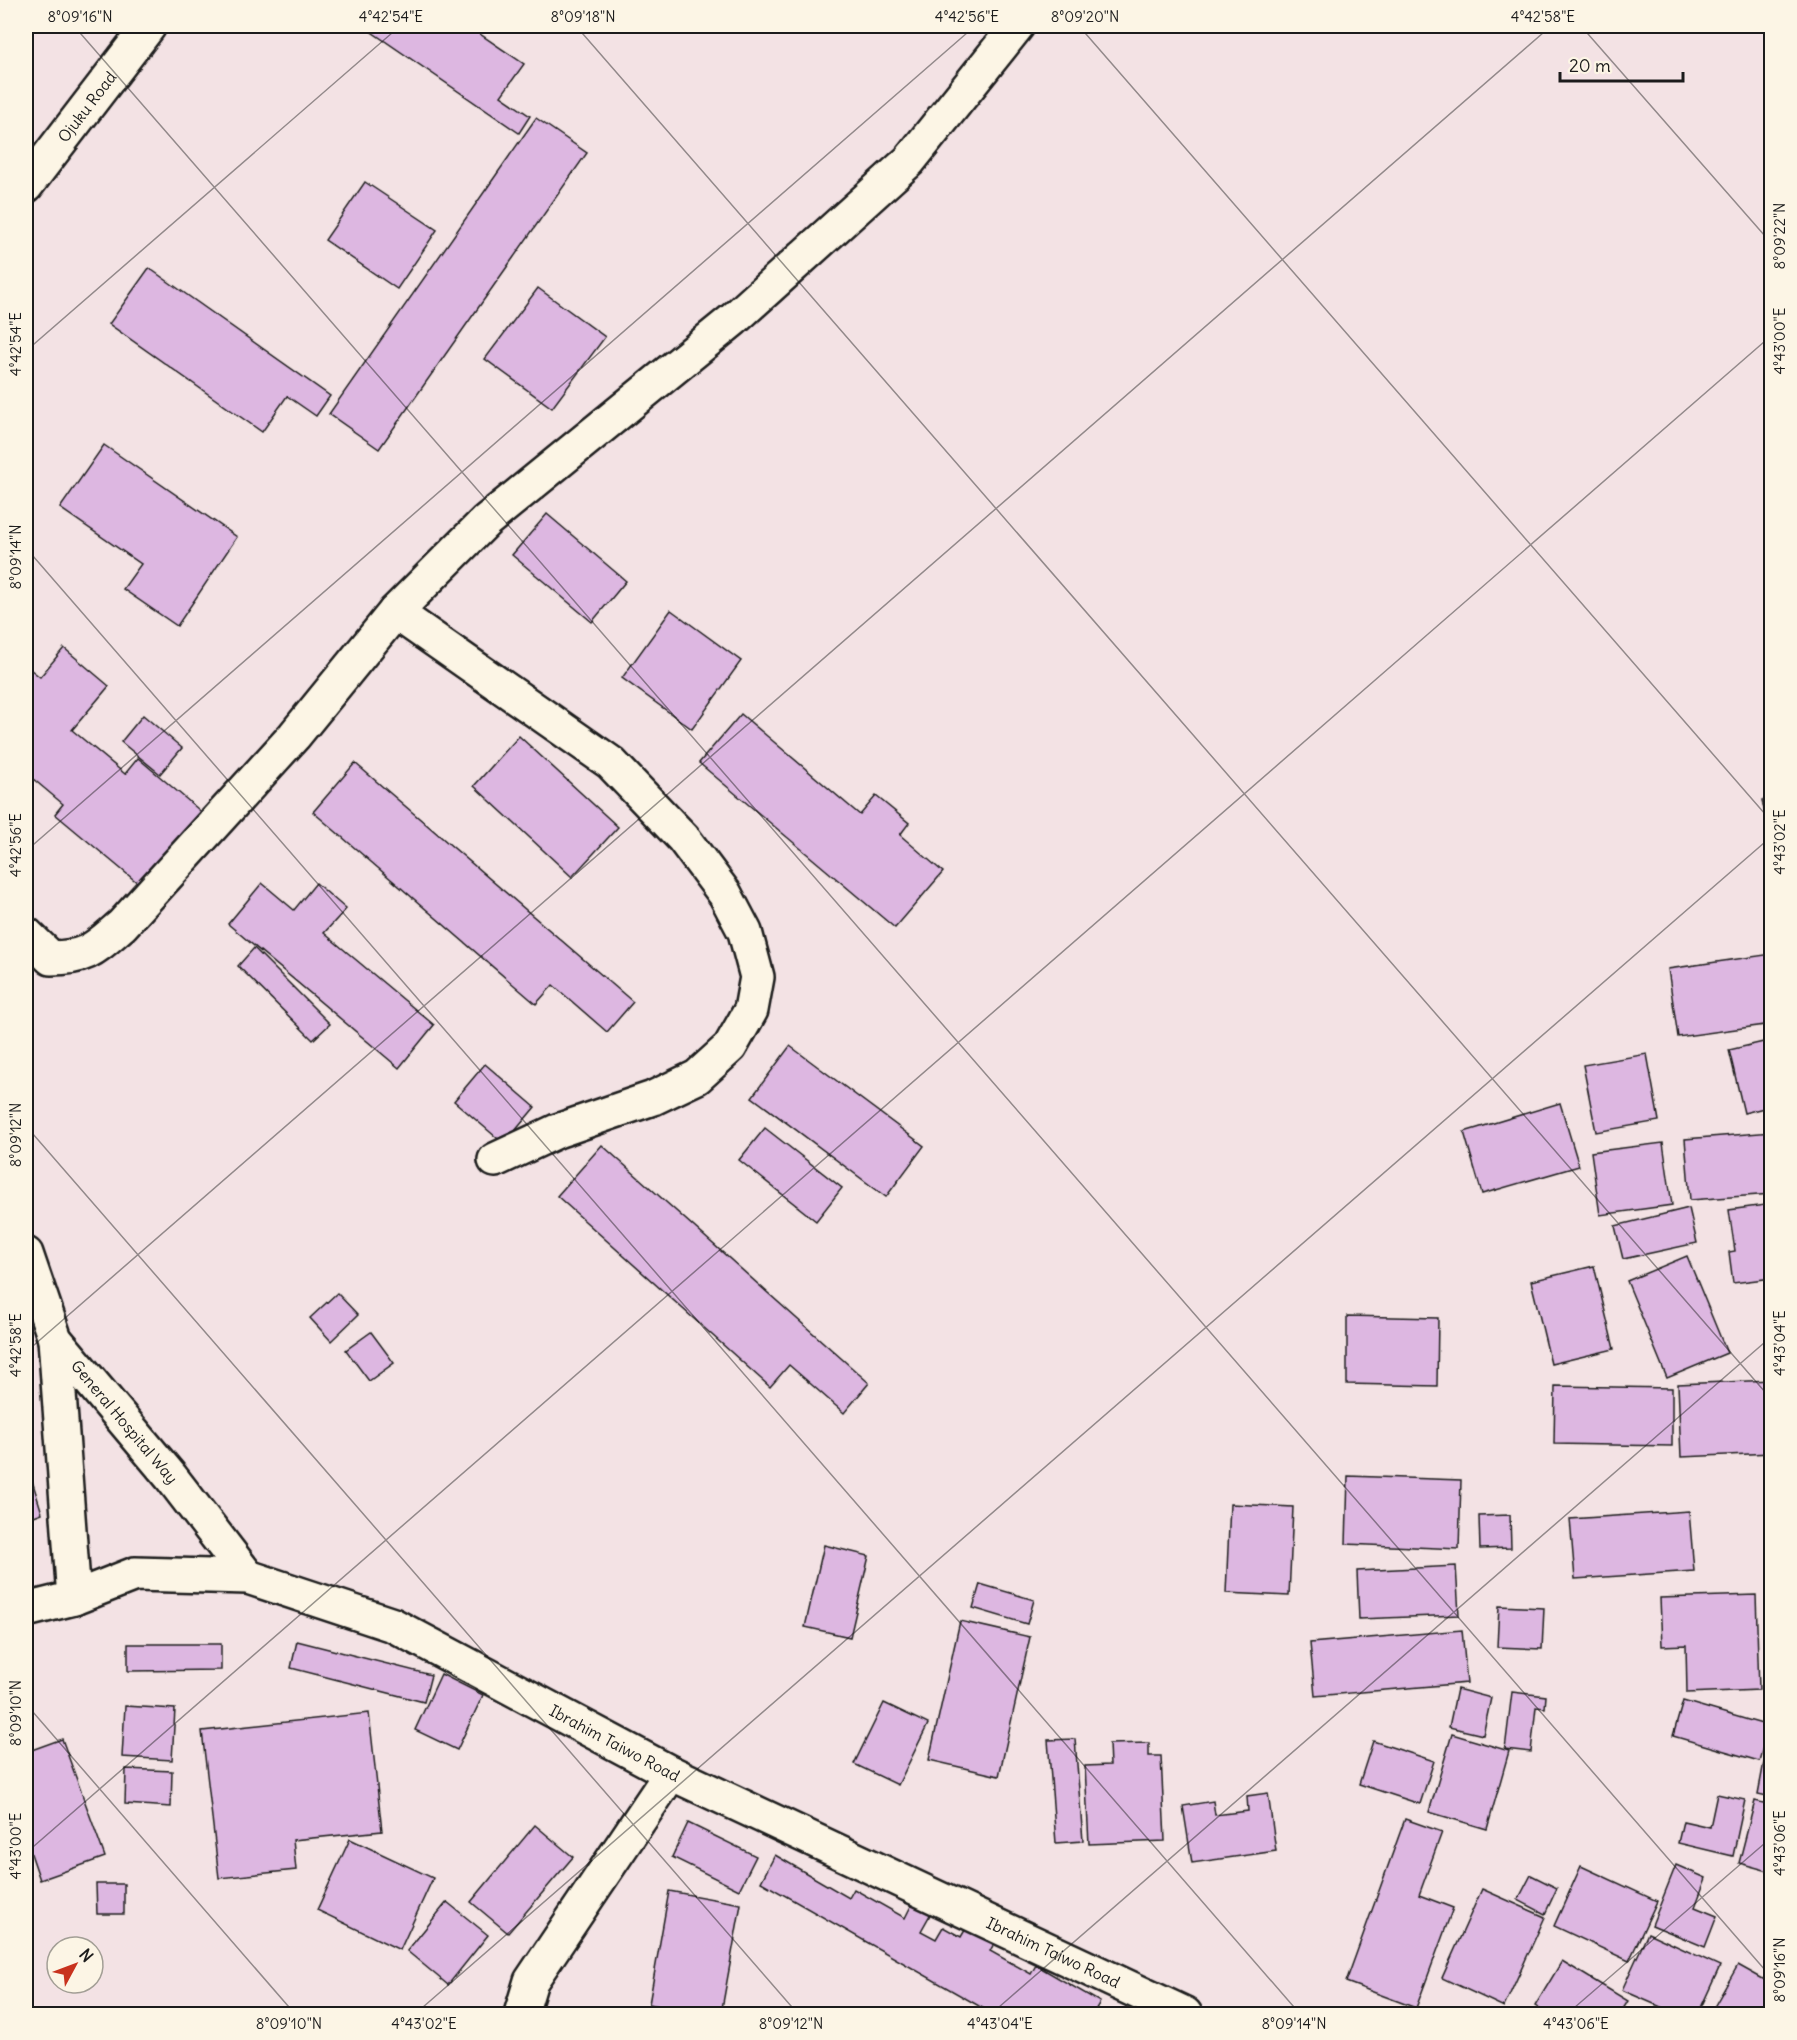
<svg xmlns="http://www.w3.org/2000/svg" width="1797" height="2040" viewBox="0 0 1797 2040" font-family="Delius,sans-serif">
<rect width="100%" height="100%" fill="#f3e2e4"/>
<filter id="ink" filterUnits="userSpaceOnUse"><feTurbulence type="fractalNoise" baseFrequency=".0167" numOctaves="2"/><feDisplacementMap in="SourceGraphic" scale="12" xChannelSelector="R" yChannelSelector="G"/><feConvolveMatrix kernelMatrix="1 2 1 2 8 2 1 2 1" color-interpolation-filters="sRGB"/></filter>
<g filter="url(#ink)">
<g fill="#ddb7e1" stroke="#1c1c1c" stroke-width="1.5">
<polygon points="363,26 468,26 524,64 501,96 530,116 519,133"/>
<polygon points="536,118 587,153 379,449 329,414"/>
<polygon points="365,182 437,230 397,289 325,240"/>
<polygon points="149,268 330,396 316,416 287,396 262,432 109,324"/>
<polygon points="538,288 605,337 552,408 485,359"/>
<polygon points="104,445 237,537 177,626 123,589 141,564 60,508"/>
<polygon points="547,514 626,581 592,622 512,555"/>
<polygon points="671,610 741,661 692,729 622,678"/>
<polygon points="64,648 109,686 72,730 125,774 138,758 205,815 145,889 55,814 63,804 26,773 26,666 40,677"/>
<polygon points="741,714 860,815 876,796 909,823 900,835 943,872 895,928 699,763"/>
<polygon points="143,715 182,748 160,774 121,742"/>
<polygon points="519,736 618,827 572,877 474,786"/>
<polygon points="355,763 633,1002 607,1032 553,985 536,1004 313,812"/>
<polygon points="1772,798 1772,837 1770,837 1762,800"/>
<polygon points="262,883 294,910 316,883 346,909 324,933 434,1025 399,1068 228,924"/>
<polygon points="254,948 330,1024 313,1040 238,966"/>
<polygon points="1772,954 1772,1024 1678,1037 1668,969"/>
<polygon points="1772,1040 1772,1106 1744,1113 1729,1050"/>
<polygon points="790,1046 924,1146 886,1197 752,1097"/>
<polygon points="1647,1054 1659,1121 1596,1132 1583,1065"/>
<polygon points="485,1064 535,1107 504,1144 454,1101"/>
<polygon points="1560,1103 1579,1166 1482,1194 1464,1132"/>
<polygon points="765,1128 842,1188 816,1221 739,1160"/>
<polygon points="1772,1132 1772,1194 1690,1200 1685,1139"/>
<polygon points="1663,1143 1672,1205 1600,1215 1591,1152"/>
<polygon points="602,1145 869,1383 844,1413 789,1365 770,1387 557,1196"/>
<polygon points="1772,1204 1772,1278 1733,1283 1729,1252 1735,1251 1729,1210"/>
<polygon points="1689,1208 1697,1243 1623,1259 1615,1226"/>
<polygon points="1687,1256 1727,1353 1667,1378 1627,1281"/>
<polygon points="1594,1266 1614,1349 1551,1364 1531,1281"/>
<polygon points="337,1293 358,1315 331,1341 310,1318"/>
<polygon points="1347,1316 1438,1318 1437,1386 1347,1384"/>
<polygon points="371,1332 394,1363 369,1381 346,1350"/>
<polygon points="1772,1380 1772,1453 1681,1457 1678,1384"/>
<polygon points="1555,1386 1672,1388 1672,1446 1554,1444"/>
<polygon points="26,1461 42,1513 26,1519"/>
<polygon points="1348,1476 1461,1480 1459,1549 1346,1544"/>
<polygon points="1230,1504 1293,1507 1289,1596 1226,1593"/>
<polygon points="1689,1511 1694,1571 1575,1579 1570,1519"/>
<polygon points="1510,1515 1511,1548 1480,1549 1479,1516"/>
<polygon points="824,1545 869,1556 850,1637 805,1627"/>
<polygon points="1456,1566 1459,1615 1359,1619 1357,1571"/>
<polygon points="980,1584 1034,1600 1027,1624 973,1608"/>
<polygon points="1756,1595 1759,1690 1687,1693 1686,1645 1662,1646 1660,1598"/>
<polygon points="1499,1606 1544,1608 1542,1649 1497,1647"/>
<polygon points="960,1621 1030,1637 999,1776 929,1760"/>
<polygon points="1462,1630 1467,1683 1315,1696 1310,1643"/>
<polygon points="1769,1633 1772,1633 1772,1688 1770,1688"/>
<polygon points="297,1641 431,1675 424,1702 291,1668"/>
<polygon points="128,1644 221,1644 221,1670 128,1671"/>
<polygon points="441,1674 483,1695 457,1750 415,1730"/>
<polygon points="1457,1689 1491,1698 1483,1735 1449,1727"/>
<polygon points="1512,1692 1546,1696 1545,1708 1536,1707 1531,1752 1505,1749"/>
<polygon points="1683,1701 1769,1726 1759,1761 1673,1736"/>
<polygon points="884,1703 928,1724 898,1785 854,1764"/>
<polygon points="125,1706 175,1709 172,1760 122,1757"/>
<polygon points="369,1713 382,1831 293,1840 296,1870 219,1878 202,1731"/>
<polygon points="1771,1725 1772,1725 1772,1797 1758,1794"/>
<polygon points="1452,1734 1509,1751 1487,1829 1429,1812"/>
<polygon points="62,1739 105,1857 40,1880 26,1839 26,1752"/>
<polygon points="1075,1739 1083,1841 1056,1843 1048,1740"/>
<polygon points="1373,1741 1434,1761 1420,1804 1359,1784"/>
<polygon points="1149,1743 1149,1756 1161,1756 1165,1841 1089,1844 1085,1766 1110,1765 1109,1744"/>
<polygon points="126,1769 172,1771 171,1807 125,1804"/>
<polygon points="1268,1793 1276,1851 1192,1863 1183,1806 1213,1801 1215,1815 1248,1811 1247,1796"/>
<polygon points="1717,1794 1745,1800 1733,1856 1678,1843 1683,1821 1710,1827"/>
<polygon points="1755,1801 1772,1805 1772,1872 1739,1863"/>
<polygon points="1405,1819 1442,1832 1419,1895 1453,1908 1416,2008 1346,1982"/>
<polygon points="688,1823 756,1856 739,1890 672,1857"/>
<polygon points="535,1825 573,1857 508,1933 471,1902"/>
<polygon points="350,1839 433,1878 400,1950 317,1910"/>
<polygon points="775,1855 849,1898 854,1889 905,1918 913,1902 931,1913 921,1931 936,1939 943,1927 961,1937 968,1925 996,1940 990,1951 1031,1974 1036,1965 1100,2002 1093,2014 993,2014 761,1882"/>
<polygon points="1676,1865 1706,1878 1695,1907 1717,1916 1705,1947 1652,1925"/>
<polygon points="1581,1866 1657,1901 1629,1961 1554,1926"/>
<polygon points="1531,1875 1557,1888 1545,1914 1518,1900"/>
<polygon points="96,1884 124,1884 124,1914 97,1914"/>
<polygon points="1482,1889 1545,1917 1504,2007 1442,1978"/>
<polygon points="669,1891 741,1904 721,2014 702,2014 649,2004"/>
<polygon points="447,1902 488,1935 448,1985 407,1951"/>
<polygon points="1648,1933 1720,1966 1698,2014 1677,2014 1622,1990"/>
<polygon points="1562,1961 1628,2001 1620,2014 1538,2014 1541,2010 1535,2006"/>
<polygon points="1738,1965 1772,1984 1772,2014 1710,2014"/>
</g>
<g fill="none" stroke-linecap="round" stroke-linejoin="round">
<defs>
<g id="minor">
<polyline points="395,612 611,763 683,838 725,894 745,932 757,977 751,1010 730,1047 697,1077 653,1098 557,1131 495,1160"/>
<path d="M26,934l25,24c37,0 44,-10 71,-33l172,-189 101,-124 91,-91 248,-202 175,-158 108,-135"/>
<polyline points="521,2014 531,1981 671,1773"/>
</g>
<g id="secondary">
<path id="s1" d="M26,186l123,-160"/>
<path id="s2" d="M26,1254l29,85 116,138 77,100"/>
<polyline points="55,1339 74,1598"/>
<path id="s3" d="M26,1610l48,-12 61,-24 113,3 145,48 278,148 514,241"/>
</g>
</defs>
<use href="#minor" stroke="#1c1c1c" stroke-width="38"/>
<use href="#secondary" stroke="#1c1c1c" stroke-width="38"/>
<use href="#minor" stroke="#fcf5e5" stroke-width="33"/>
<use href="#secondary" stroke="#fcf5e5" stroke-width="33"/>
</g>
</g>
<path fill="none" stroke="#1c1c1c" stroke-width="1.5" stroke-opacity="0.45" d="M74,26l1698,1952M576,26l1196,1374M1079,26l693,796M1581,26l191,218M26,351l374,-325M26,548l1274,1466M26,851l949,-825M26,1126l772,888M26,1352l1525,-1326M26,1704l269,310M26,1853l1746,-1518M415,2014l1357,-1178M991,2014l781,-678M1567,2014l205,-177"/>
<g text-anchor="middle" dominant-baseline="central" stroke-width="6" stroke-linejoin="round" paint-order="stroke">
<g font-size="16" fill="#1c1c1c" stroke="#fcf5e5">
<text stroke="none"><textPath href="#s1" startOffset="100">Ojuku Road</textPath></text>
<text stroke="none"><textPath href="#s2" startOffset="198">General Hospital Way</textPath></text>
<text stroke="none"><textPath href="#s3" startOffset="632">Ibrahim Taiwo Road</textPath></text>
<text stroke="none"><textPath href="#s3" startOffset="1118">Ibrahim Taiwo Road</textPath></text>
</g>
</g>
<rect width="1797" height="2040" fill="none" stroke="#fcf5e5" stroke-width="66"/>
<g transform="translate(75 1965) rotate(49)"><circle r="28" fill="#fcf5e5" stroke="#a29e95" stroke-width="1.5"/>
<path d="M0-4.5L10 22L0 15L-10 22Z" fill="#c8321e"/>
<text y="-9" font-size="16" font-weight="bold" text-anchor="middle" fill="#1c1c1c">N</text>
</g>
<path d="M1560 72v9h123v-9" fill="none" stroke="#1c1c1c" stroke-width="3"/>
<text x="1569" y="72" font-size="18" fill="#1c1c1c" stroke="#fcf5e5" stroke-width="4.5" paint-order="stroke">20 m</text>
<rect x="33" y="33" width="1731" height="1974" fill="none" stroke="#1c1c1c" stroke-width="2"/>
<g font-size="15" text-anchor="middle" fill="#1c1c1c">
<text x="80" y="22">8°09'16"N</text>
<text x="391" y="22">4°42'54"E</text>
<text x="583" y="22">8°09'18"N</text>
<text x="967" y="22">4°42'56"E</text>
<text x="1085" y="22">8°09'20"N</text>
<text x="1543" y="22">4°42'58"E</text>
<text transform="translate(1780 236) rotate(-90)" y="5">8°09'22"N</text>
<text transform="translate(1780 341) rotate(-90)" y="5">4°43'00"E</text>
<text transform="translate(16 344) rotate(-90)" y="5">4°42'54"E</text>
<text transform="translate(16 557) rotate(-90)" y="5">8°09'14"N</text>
<text transform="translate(1780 842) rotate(-90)" y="5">4°43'02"E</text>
<text transform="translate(16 845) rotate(-90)" y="5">4°42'56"E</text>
<text transform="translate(16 1135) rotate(-90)" y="5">8°09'12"N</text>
<text transform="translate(1780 1343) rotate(-90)" y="5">4°43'04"E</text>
<text transform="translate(16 1345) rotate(-90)" y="5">4°42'58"E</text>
<text transform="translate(16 1713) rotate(-90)" y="5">8°09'10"N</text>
<text transform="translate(1780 1843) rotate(-90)" y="5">4°43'06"E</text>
<text transform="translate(16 1846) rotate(-90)" y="5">4°43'00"E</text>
<text transform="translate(1780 1970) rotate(-90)" y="5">8°09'16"N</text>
<text x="289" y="2029">8°09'10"N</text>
<text x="424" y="2029">4°43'02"E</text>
<text x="791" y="2029">8°09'12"N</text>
<text x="1000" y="2029">4°43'04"E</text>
<text x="1294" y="2029">8°09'14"N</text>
<text x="1576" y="2029">4°43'06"E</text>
</g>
</svg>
